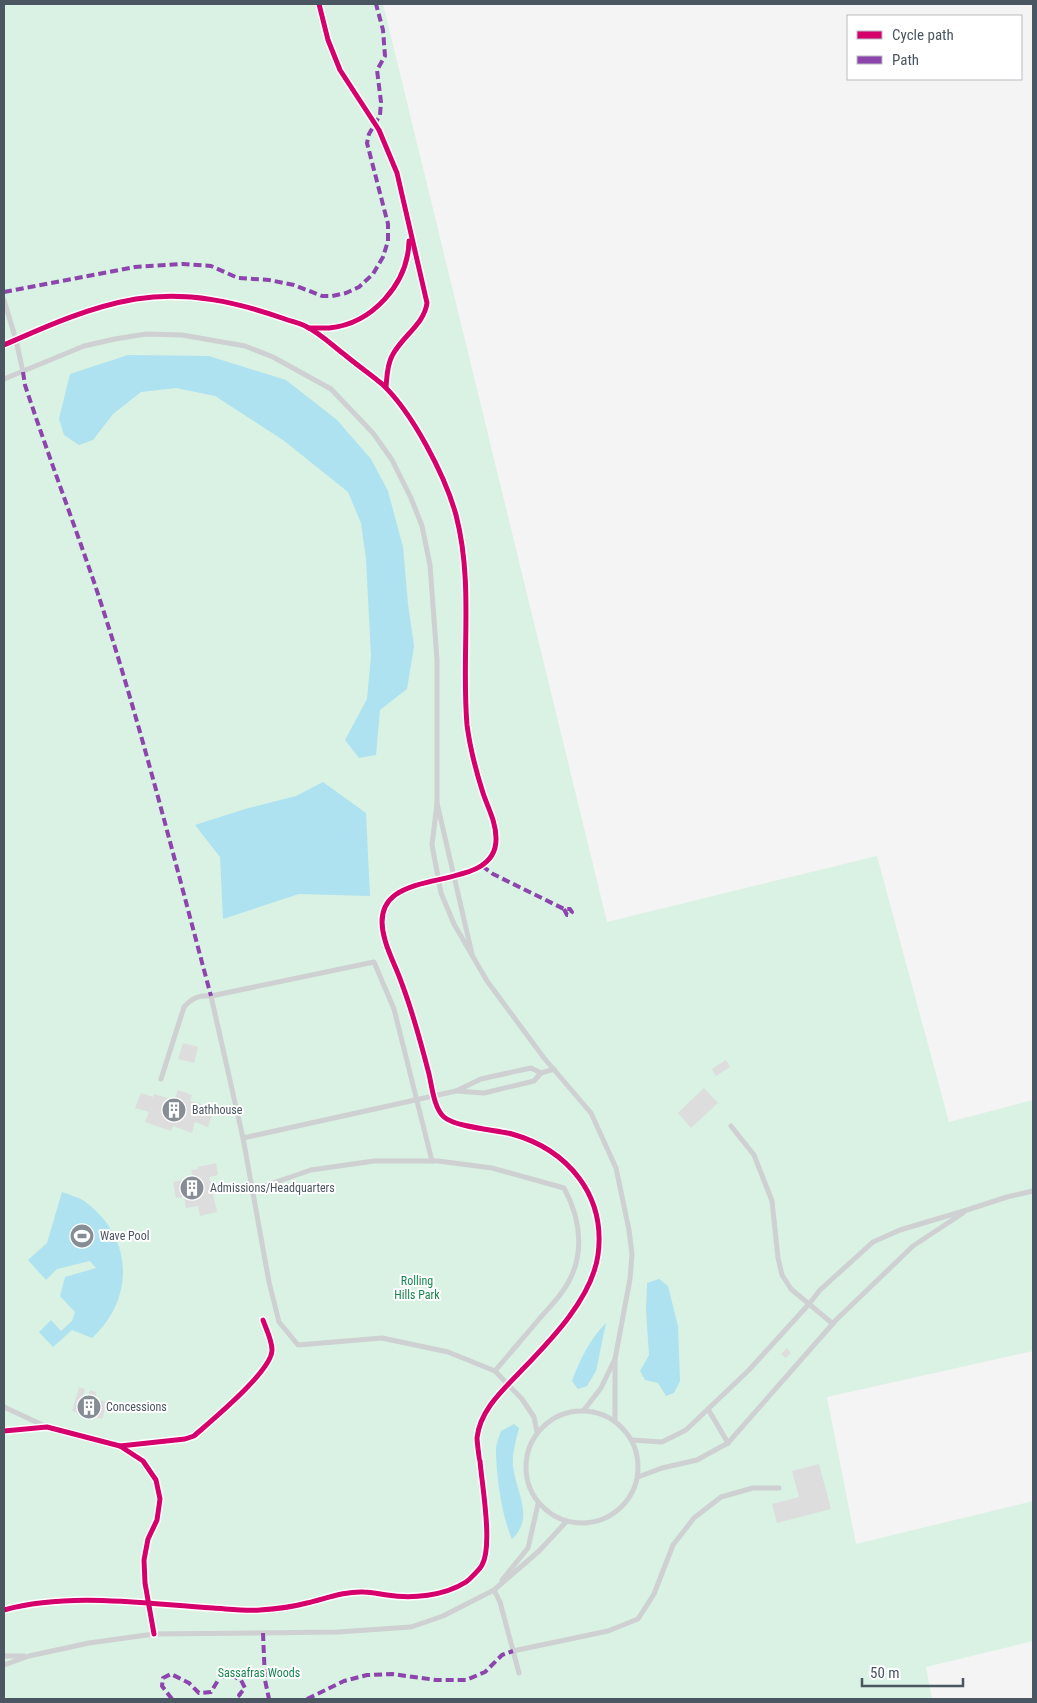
<svg xmlns="http://www.w3.org/2000/svg" width="1037" height="1703" viewBox="0 0 1037 1703" font-family="'Roboto Condensed',sans-serif">
<rect width="100%" height="100%" fill="#f4f4f4"/>
<polygon fill="#d9f2e3" points="4,4 383,4 607,922 877,856 949,1122 1033,1100 1033,1351 827,1397 856,1544 1033,1501 1033,1641 926,1667 932,1699 4,1699"/>
<g fill="#aee2f0">
<polygon points="128,355 209,356 286,380 337,420 371,459 388,491 403,547 408,604 414,646 407,689 380,710 376,755 359,758 345,740 367,699 371,656 366,559 361,523 348,492 283,440 215,396 176,388 141,392 113,414 93,440 79,445 64,435 59,419 70,374"/>
<polygon points="323,782 366,813 370,896 299,894 223,919 220,857 195,825 245,809 296,796"/>
<path d="M62,1192c7,3 16,5 22,9 49,35 52,96 8,137l-20,-8 -19,17 -14,-15 12,-12 10,11 11,-10 3,-9 -15,-16 5,-19 31,-9 -6,-7 -33,8 -11,11 -18,-20 19,-17z"/>
<polygon points="659,1279 668,1286 678,1326 680,1381 674,1393 666,1396 658,1383 645,1380 640,1371 649,1355 646,1310 647,1283"/>
<path d="M606,1323l-10,48 -9,15 -9,3 -6,-8c8,-22 18,-42 34,-58z"/>
<path d="M514,1424l5,4c-3,12 -7,26 -6,38 3,26 22,52 -1,73 -10,-22 -16,-64 -16,-89 0,-6 3,-13 5,-19z"/>
</g>
<g fill="#ddddde">
<polygon points="183,1043 198,1047 194,1063 178,1059"/>
<polygon points="726,1060 730,1067 716,1076 712,1069"/>
<polygon points="704,1088 718,1103 691,1128 678,1113"/>
<polygon points="178,1090 192,1095 190,1101 201,1104 200,1108 213,1113 208,1127 195,1122 192,1133 173,1126 171,1131 145,1122 149,1112 135,1108 141,1093 153,1097 154,1094 174,1100"/>
<polygon points="216,1163 218,1175 209,1177 217,1212 200,1216 198,1206 186,1208 184,1197 176,1198 173,1182 193,1178 191,1170 198,1169 198,1167"/>
<polygon points="787,1348 791,1353 786,1358 781,1354"/>
<polygon points="79,1387 85,1389 83,1396 88,1397 90,1390 96,1392 95,1399 107,1402 102,1419 72,1411"/>
<polygon points="819,1464 831,1509 777,1523 772,1504 799,1497 792,1471"/>
</g>
<g fill="none" stroke-linecap="round" stroke-linejoin="round">
<g stroke="#ced0d2" stroke-width="5">
<polyline points="4,300 16,340 23,372"/>
<polyline points="4,379 84,346 115,339 146,334 182,335 245,346 273,357 331,389 373,433 392,460 411,498 422,526 430,565 437,660 437,803"/>
<polyline points="472,954 437,803 432,845 441,893 454,924 487,981 544,1058 591,1113 616,1168 629,1230 632,1254 630,1279 615,1359"/>
<polyline points="541,1073 531,1068 481,1079 456,1091 484,1093 534,1081 541,1073 554,1069"/>
<path d="M161,1079l23,-72c8,-9 15,-12 27,-11"/>
<polyline points="731,1126 754,1155 772,1201 778,1258 782,1275 791,1289 833,1324"/>
<polyline points="243,1138 456,1091"/>
<polyline points="432,1161 394,1009 374,962 211,996 243,1138 269,1282 279,1322 298,1345 382,1338 448,1352 495,1371 522,1399 534,1417 537,1432"/>
<path d="M253,1190l58,-20 63,-9h64l54,7 72,20c18,33 22,72 -2,104 -6,9 -15,18 -22,26 -15,18 -30,35 -45,53"/>
<polyline points="4,1407 47,1427"/>
<polyline points="708,1409 728,1443"/>
<polyline points="584,1410 601,1388 615,1359 615,1421"/>
<circle cx="582" cy="1467" r="56"/>
<polyline points="632,1440 662,1442 686,1430 749,1370 809,1304 820,1290 873,1242 900,1230 967,1210 1007,1197 1033,1191"/>
<polyline points="638,1477 662,1468 697,1460 728,1443 836,1320 913,1246 963,1213"/>
<polyline points="502,1580 528,1548 538,1504"/>
<polyline points="494,1590 500,1602 519,1673"/>
<polyline points="513,1651 608,1631 638,1619 654,1594 673,1545 694,1518 721,1497 753,1488 779,1488"/>
<polyline points="4,1656 24,1656"/>
<polyline points="4,1665 29,1656 89,1643 154,1634 338,1632 411,1627 443,1616 494,1590 539,1551 566,1522"/>
</g>
<g stroke="#8e44ad" stroke-width="4" stroke-dasharray="8 4" stroke-linecap="butt">
<polyline points="4,292 135,267 183,264 211,266 238,278 269,280 294,285 322,296 332,296 346,293 359,287 373,274 383,257 388,241 388,224 367,143 369,134 380,115 381,102 377,70 385,56 383,30 376,4"/>
<path d="M23,372l2,13c22,67 47,133 70,200 45,135 79,274 116,411"/>
<polyline points="482,866 493,874 564,909 570,909 572,912 570,915 567,915 564,909"/>
<polyline points="263,1633 265,1680 269,1699"/>
<polyline points="172,1699 162,1686 163,1678 171,1674 189,1683 199,1693 211,1692 220,1677 231,1675 241,1680 245,1688 239,1695 243,1699"/>
<polyline points="307,1699 344,1681 367,1675 392,1674 436,1680 466,1680 485,1672 502,1655 513,1651"/>
</g>
<defs>
<g id="cycleway">
<path d="M319,4l9,36 12,30 39,60 18,43 30,130c-3,22 -25,33 -35,53 -5,9 -5,21 -6,31"/>
<path d="M309,328c7,0 13,0 20,0 43,-4 79,-44 80,-87"/>
<path d="M4,345c43,-19 85,-38 132,-46 52,-8 101,3 149,20 8,3 15,4 22,8 14,7 26,19 38,28 12,10 25,19 37,29 30,28 63,91 74,131 18,69 5,140 11,210 3,23 9,46 16,68 5,15 13,29 13,45 2,63 -136,18 -111,102 4,15 12,29 17,44 11,29 19,59 27,90 3,13 5,34 15,43 11,10 52,13 68,17 56,16 94,61 86,121 -6,43 -47,85 -77,116 -18,19 -41,39 -44,67 0,1 2,22 3,23 2,24 13,85 2,104 -1,3 -13,15 -16,17 -22,14 -54,17 -79,13 -8,-1 -15,-3 -23,-3 -20,-1 -39,7 -57,11 -15,4 -32,6 -47,7 -15,1 -31,-1 -47,-2 -69,-4 -142,-16 -209,2"/>
<polyline points="4,1431 47,1427 120,1446 143,1461 156,1480 160,1499 157,1520 148,1539 144,1560 145,1583 154,1634"/>
<path d="M120,1446l65,-7 9,-3c17,-15 78,-65 78,-86 0,-10 -6,-21 -9,-30"/>
</g>
</defs>
<use href="#cycleway" stroke="#fff" stroke-width="8"/>
<use href="#cycleway" stroke="#d6006c" stroke-width="5"/>
</g>
<defs>
<symbol id="building-disc" viewBox="-11 -11 22 22"><circle r="9.5" fill="#868d94" stroke="#fff"/><path d="M-4-6H4V6H1V3H-1V6H-4ZM-2.5-4.3h1.7v1.8h-1.7ZM.8-4.3h1.7v1.8H.8ZM-2.5-1h1.7V.8h-1.7ZM.8-1h1.7V.8H.8Z" fill="#fff"/></symbol>
<symbol id="stadium-disc" viewBox="-11 -11 22 22"><circle r="9.5" fill="#868d94" stroke="#fff"/><path d="M0-5a6.5 5 0 1 0 0 10a6.5 5 0 1 0 0-10ZM-3.5-1.8h7v3.6h-7Z" fill="#fff"/></symbol>
</defs>
<g fill-rule="evenodd">
<use href="#building-disc" x="160" y="1096" width="28" height="28"/>
<use href="#building-disc" x="178" y="1174" width="28" height="28"/>
<use href="#stadium-disc" x="68" y="1222" width="28" height="28"/>
<use href="#building-disc" x="75" y="1393" width="28" height="28"/>
</g>
<g text-anchor="middle" dominant-baseline="central" stroke-width="4" stroke-linejoin="round" paint-order="stroke">
<g font-size="12" fill="#4a5661" stroke="#fff" text-anchor="start">
<text x="192" y="1110">Bathhouse</text>
<text x="210" y="1188">Admissions/Headquarters</text>
<text x="100" y="1236">Wave Pool</text>
<text x="106" y="1407">Concessions</text>
</g>
<g font-size="12" fill="#17864f" stroke="#fff">
<text x="417" y="1281">Rolling<tspan x="417" dy="14">Hills Park</tspan></text>
<text x="259" y="1673">Sassafras Woods</text>
</g>
</g>
<rect width="1037" height="1703" fill="none" stroke="#4a5661" stroke-width="10"/>
<rect x="847" y="15" width="175" height="65" fill="#ffffff" stroke="#b7bbc0"/>
<rect x="857" y="31" width="25" height="8" fill="#d6006c" stroke="#b7bbc0"/>
<text x="892" y="40" font-size="15" fill="#4a5661">Cycle path</text>
<rect x="857" y="56" width="25" height="8" fill="#8e44ad" stroke="#b7bbc0"/>
<text x="892" y="65" font-size="15" fill="#4a5661">Path</text>
<path d="M862 1678v8h101v-8" fill="none" stroke="#4a5661" stroke-width="2.5"/>
<text x="870" y="1678" font-size="15" fill="#4a5661" stroke="#ffffff" stroke-width="4" paint-order="stroke">50 m</text>
</svg>
